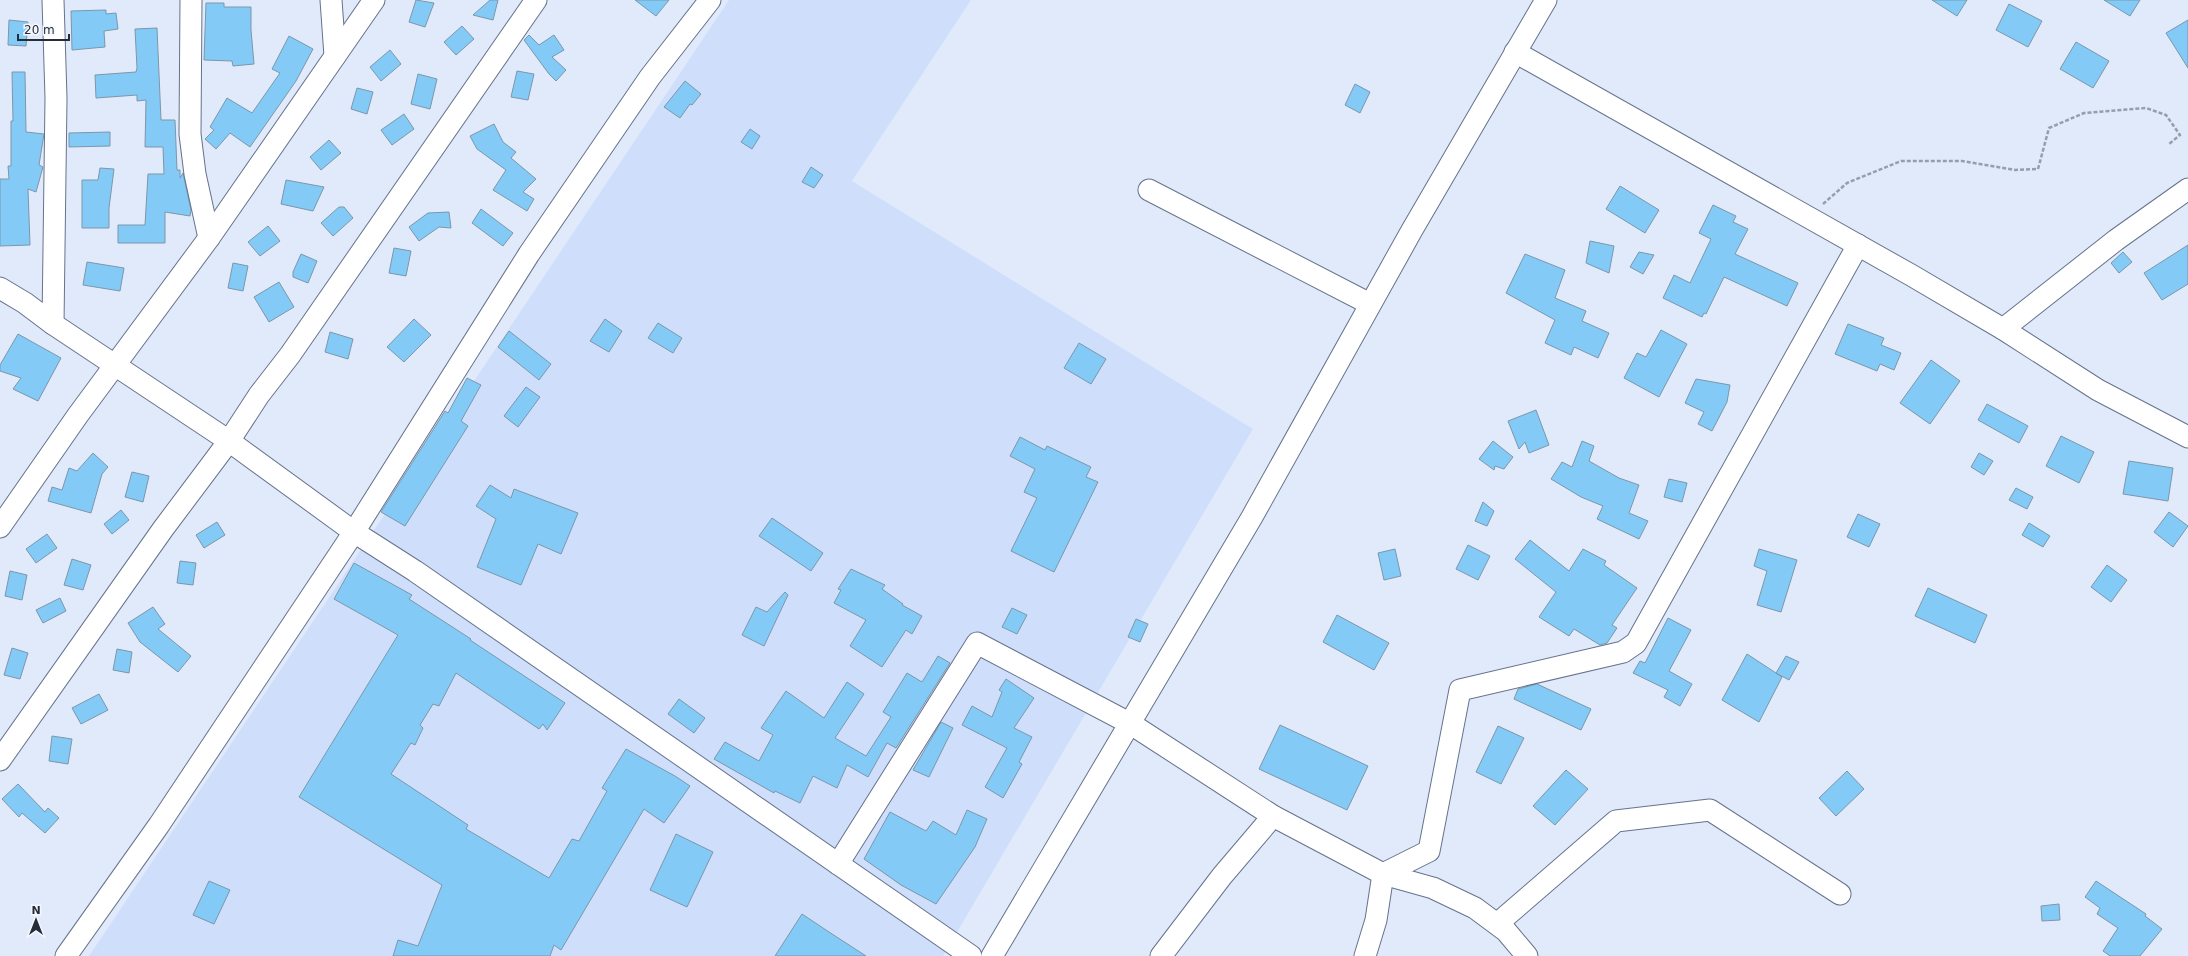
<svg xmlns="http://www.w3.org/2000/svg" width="2188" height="956" viewBox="0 0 2188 956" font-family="'DejaVu Sans',sans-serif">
<rect width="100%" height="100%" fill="#e1eafb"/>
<polygon fill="#cfdffb" points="729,0 971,0 852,181 1253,429 943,956 89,956"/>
<g fill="#84caf7" stroke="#7b97aa">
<polygon points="416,0 434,3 425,27 409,22"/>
<polygon points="490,0 498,0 493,20 473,15"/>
<polygon points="635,0 669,0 656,16"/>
<polygon points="1932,0 1967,0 1957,16"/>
<polygon points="2104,0 2140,0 2130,16"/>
<polygon points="206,3 224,3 224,7 251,7 251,30 254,64 233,66 232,61 204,60"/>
<polygon points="2009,4 2042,21 2028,47 1996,30"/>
<polygon points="106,10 106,14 116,13 118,29 104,31 105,47 72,50 71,11"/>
<polygon points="9,20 28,22 26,46 8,45"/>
<polygon points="2188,20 2188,68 2166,33"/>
<polygon points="462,26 474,39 456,55 444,42"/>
<polygon points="157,28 161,120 175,120 177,170 180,170 180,178 183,173 191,210 190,216 165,212 165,243 118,243 118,225 145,225 148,174 164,174 163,147 145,147 146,100 137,101 137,95 96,98 95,75 136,72 137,68 135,29"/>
<polygon points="529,35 539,45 554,35 564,50 552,57 566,70 556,81 549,74 524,40"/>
<polygon points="289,36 313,49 296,81 250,147 230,133 216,149 205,139 214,130 210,127 227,98 252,113 280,73 272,69"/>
<polygon points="2076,42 2109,61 2093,88 2060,69"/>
<polygon points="390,50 401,64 381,81 370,67"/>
<polygon points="517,71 534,74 528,100 511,97"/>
<polygon points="12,72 25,72 26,132 44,134 39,165 43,167 36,192 28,189 30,245 0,246 0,179 9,179 8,166 11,166 11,121 13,121"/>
<polygon points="418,74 437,79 430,109 411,104"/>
<polygon points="685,81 701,94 692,105 690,104 680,118 664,107"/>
<polygon points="1355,84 1370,92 1360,113 1345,105"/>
<polygon points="357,88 373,92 367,114 351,109"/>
<polygon points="404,114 414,129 392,145 381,130"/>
<polygon points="494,124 503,142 516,152 511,158 536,179 523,192 534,199 527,211 493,190 506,170 477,149 470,136"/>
<polygon points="750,129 760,136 752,149 741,142"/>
<polygon points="110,132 110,146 69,147 69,133"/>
<polygon points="329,140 341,153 321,170 310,157"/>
<polygon points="811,167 823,175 814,188 802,182"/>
<polygon points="100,168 114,169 109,208 109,228 82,228 82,180 98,180"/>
<polygon points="286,180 324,187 313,211 281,204"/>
<polygon points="1620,186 1659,210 1645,233 1606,209"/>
<polygon points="1713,205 1736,216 1733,222 1748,229 1735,254 1798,283 1787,306 1724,277 1706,314 1704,313 1702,317 1663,298 1674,275 1690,283 1711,239 1699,233"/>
<polygon points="339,207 344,207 353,218 333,236 321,223"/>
<polygon points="481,209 513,233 503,246 472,223"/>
<polygon points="449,212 451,228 439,227 419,241 409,227 428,213"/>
<polygon points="268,226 280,241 260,256 248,242"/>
<polygon points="1590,241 1614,246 1609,273 1586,263"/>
<polygon points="2188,245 2188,284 2162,300 2144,273"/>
<polygon points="394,248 411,251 406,276 389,273"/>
<polygon points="1639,252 1654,255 1643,274 1630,267"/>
<polygon points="2123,252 2132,262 2119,273 2111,263"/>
<polygon points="301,254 317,261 308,283 293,277 293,272"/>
<polygon points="1525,254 1565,270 1555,298 1586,311 1582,321 1609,333 1598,358 1574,347 1571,355 1545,343 1555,320 1506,293"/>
<polygon points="87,262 124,268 120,291 83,285"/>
<polygon points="233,263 248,266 243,291 228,288"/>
<polygon points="279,282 294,307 269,322 254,297"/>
<polygon points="414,319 431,335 404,362 387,347"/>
<polygon points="605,319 622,331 609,352 590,341"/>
<polygon points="658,323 682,338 673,353 648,338"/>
<polygon points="1848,324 1884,338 1881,345 1901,353 1894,370 1880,364 1877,371 1835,354"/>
<polygon points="1661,330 1687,344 1659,397 1624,378 1637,353 1646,357"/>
<polygon points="509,331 551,364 539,380 498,347"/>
<polygon points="330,332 353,339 348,359 325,352"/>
<polygon points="18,334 61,358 38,401 13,389 21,378 0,371 0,365"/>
<polygon points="1079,343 1106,359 1091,384 1064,368"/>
<polygon points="1931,360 1960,381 1930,424 1900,403"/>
<polygon points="467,378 481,385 461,421 468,426 405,526 381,512 445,411 448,413"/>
<polygon points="1696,379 1730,385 1727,402 1712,431 1698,424 1704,412 1685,403"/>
<polygon points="526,387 540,397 518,427 504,416"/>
<polygon points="1987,404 2028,426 2019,443 1978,420"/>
<polygon points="1536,410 1549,445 1529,453 1525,442 1519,449 1508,421"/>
<polygon points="2061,436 2094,452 2079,483 2046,466"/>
<polygon points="1020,437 1045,450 1047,446 1091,467 1086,477 1098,482 1054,572 1011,551 1037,498 1024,492 1035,469 1010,456"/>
<polygon points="1493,441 1513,457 1504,469 1495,466 1494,470 1479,459"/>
<polygon points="1582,441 1594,446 1589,461 1619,478 1639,485 1629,513 1648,521 1639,539 1597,519 1603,506 1581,497 1551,479 1562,462 1572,467"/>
<polygon points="93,453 108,467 102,474 91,513 48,501 52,487 62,490 69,468 77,471"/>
<polygon points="1979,453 1993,461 1984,475 1971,467"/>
<polygon points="2129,461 2173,468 2168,501 2123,494"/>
<polygon points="132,472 149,476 143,502 125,497"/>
<polygon points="1669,479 1687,483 1682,502 1664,497"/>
<polygon points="490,485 511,498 514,489 578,513 561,554 538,544 521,585 477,567 496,519 476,506"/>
<polygon points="2016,488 2033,497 2027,509 2009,500"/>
<polygon points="1483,502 1494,511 1487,526 1475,521"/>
<polygon points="121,510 129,520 112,534 104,524"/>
<polygon points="2169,512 2188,526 2173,547 2154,532"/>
<polygon points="1858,514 1880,524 1869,547 1847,537"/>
<polygon points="772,518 823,553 811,571 759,536"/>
<polygon points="217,522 225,535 204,548 196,535"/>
<polygon points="2029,523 2050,536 2043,547 2022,535"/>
<polygon points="47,534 57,548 36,563 26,549"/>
<polygon points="1530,540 1569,571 1583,549 1606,561 1604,565 1637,588 1612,625 1617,628 1607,643 1600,645 1574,629 1569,636 1539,617 1556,592 1515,559"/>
<polygon points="1468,545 1490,556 1478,580 1456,569"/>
<polygon points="1395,549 1401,576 1384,580 1378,553"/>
<polygon points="1759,549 1797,560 1781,612 1757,605 1767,571 1754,566"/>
<polygon points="72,559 91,565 83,590 64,585"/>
<polygon points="180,561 196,563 193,585 177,583"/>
<polygon points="354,563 412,595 409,599 471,639 470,640 565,703 547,730 543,724 539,729 456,673 439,706 433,704 420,725 423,728 415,745 411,743 391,774 468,825 466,829 549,878 572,839 579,841 607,791 602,788 626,749 675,776 690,786 664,823 644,809 561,950 554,945 550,956 393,956 398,940 418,946 442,885 299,797 398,635 334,599"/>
<polygon points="2107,565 2127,580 2111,602 2091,587"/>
<polygon points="851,569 885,585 882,589 903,604 902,605 922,616 912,634 906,630 882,667 850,646 866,620 834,603 841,590 838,589"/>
<polygon points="10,571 27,575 22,600 5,596"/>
<polygon points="1928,588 1987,615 1975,643 1915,616"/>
<polygon points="785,592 788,595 764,646 742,635 756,607 767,612"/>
<polygon points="60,598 66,611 43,623 36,610"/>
<polygon points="153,607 165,624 158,629 191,656 178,672 140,642 128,623"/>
<polygon points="1012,608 1027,615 1017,634 1002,627"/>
<polygon points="1337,615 1389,643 1374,670 1323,642"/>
<polygon points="1668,618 1691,630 1669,671 1692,684 1680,706 1664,697 1668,690 1633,673 1640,661 1645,663"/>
<polygon points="1136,619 1148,624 1140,642 1128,637"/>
<polygon points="12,648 28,653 20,679 4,675"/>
<polygon points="117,649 132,652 129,673 113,670"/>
<polygon points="1747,654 1776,673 1786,656 1799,662 1789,680 1776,673 1782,677 1759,722 1722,700"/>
<polygon points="938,656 950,663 896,748 887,743 868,777 847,765 837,788 813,776 800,803 775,791 774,793 714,759 725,742 759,761 773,735 761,728 786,691 824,718 847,682 864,694 835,738 866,756 891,717 883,712 907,673 922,682"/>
<polygon points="1006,679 1034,698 1014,728 1032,737 1019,762 1022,764 1003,798 985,787 1007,748 962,725 972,706 992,717 1002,692 999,690"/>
<polygon points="1537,684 1591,709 1581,730 1514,699 1518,689"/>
<polygon points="99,694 108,710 81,724 72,708"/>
<polygon points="679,699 705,718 694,733 668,714"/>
<polygon points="941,722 953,728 929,777 913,770"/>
<polygon points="1280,725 1368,766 1347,810 1259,769"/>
<polygon points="1498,726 1524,738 1501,784 1476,772"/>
<polygon points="52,736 72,739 68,764 49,761"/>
<polygon points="1566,770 1588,789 1555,825 1533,806"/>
<polygon points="1847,771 1864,789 1836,816 1819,798"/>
<polygon points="18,784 45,812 48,808 59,818 45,833 22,813 19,817 2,799"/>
<polygon points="967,810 987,819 975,847 936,904 901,885 864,859 890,812 926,831 933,821 956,835"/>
<polygon points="676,834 713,852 687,907 650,890"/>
<polygon points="209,881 230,890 214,924 193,915"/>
<polygon points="2096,881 2146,914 2145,916 2162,929 2140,956 2110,956 2103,951 2118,928 2097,914 2100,908 2085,897"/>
<polygon points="2059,904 2060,920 2042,921 2041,906"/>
<polygon points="802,914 829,932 866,956 775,956"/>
</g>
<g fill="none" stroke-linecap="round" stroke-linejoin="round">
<defs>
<g id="minor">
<polyline points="53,0 56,98 53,324"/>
<polyline points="191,0 190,134 195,174 209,238"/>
<polyline points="331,0 335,56"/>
<polyline points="1515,52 1911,275 2003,329 2098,390 2188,437"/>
<polyline points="1149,190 1370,304"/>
<polyline points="0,288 25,303 53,324 229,441 354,532 415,571 971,956"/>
<polyline points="2003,329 2116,240 2188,189"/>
<polyline points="0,527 78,415 209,238 374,0"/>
<polyline points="0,760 163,529 229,441 259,395 290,355 536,0"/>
<polyline points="838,864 977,643 1131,724 1273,816 1383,874 1433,888 1475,908 1506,931 1527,956"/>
<polyline points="1383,874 1429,851 1460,690 1623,652 1636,643 1858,245"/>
<polyline points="1497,924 1616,821 1710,810 1840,894"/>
<polyline points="66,956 159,825 354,532 529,254 650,77 710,0"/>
<polyline points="992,956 1252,517 1412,230 1546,0"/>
<polyline points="1161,956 1222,876 1273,816"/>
<polyline points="1365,956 1376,920 1383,874"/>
</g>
</defs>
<use href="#minor" stroke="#65738c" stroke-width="23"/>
<polyline stroke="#969dac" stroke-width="2.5" stroke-dasharray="4 2" stroke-linecap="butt" points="1823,204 1847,183 1901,161 1962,161 2015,170 2038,169 2049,128 2084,113 2146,108 2166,115 2180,135 2169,144"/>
<use href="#minor" stroke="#fff" stroke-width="21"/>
</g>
<g transform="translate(36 920)" stroke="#f4f7fd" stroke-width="3" paint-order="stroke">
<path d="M0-3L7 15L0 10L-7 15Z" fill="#272d38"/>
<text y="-6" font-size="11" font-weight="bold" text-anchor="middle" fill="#272d38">N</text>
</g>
<path d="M18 34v6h51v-6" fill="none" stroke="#272d38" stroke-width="2"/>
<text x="24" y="34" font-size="12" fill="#272d38" stroke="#f4f7fd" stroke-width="3" paint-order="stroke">20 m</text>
</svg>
